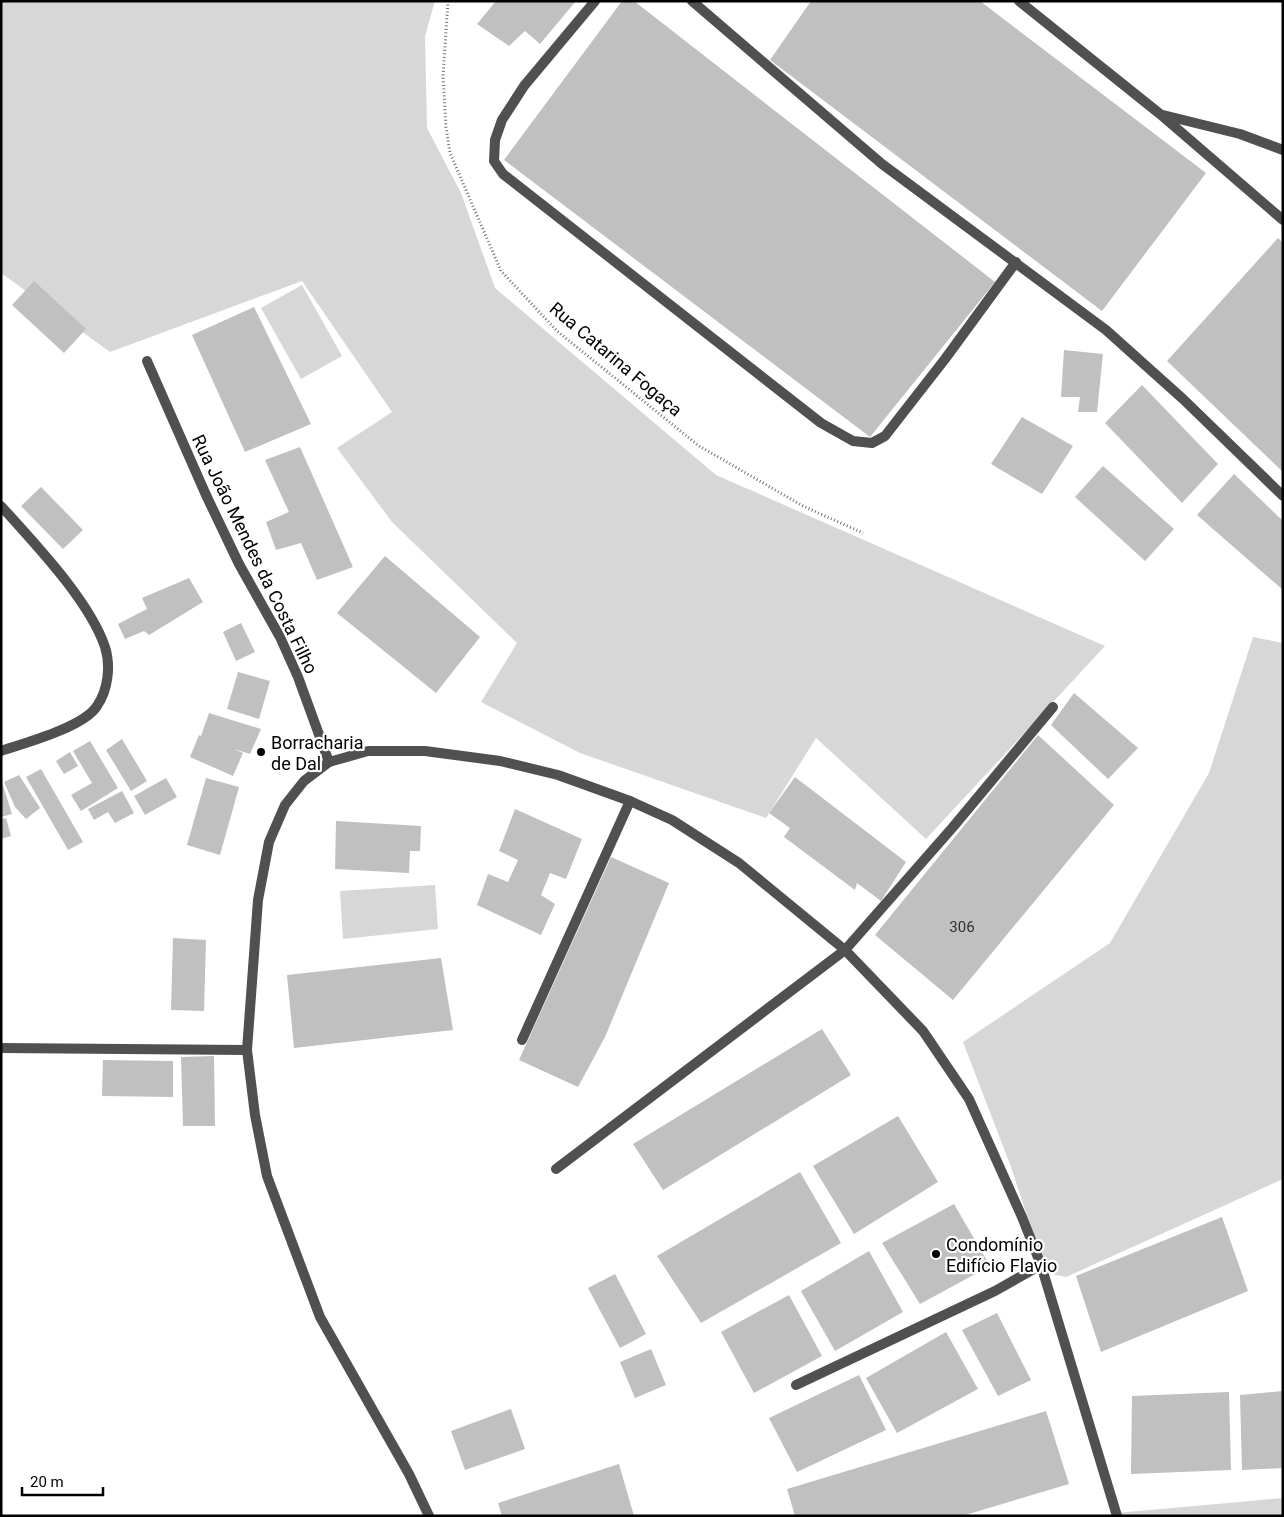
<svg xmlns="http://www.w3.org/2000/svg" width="1284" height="1517" viewBox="0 0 1284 1517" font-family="Roboto,sans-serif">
<rect width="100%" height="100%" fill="#fff"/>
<g fill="#d7d7d7">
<polygon points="1,1 435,1 425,36 427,128 461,193 495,288 716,475 1105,646 926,839 816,738 766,818 580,753 481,702 517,643 392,522 337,448 392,412 302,281 110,352 1,273"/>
<polygon points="302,285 342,356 301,379 261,308"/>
<polygon points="1253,637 1283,643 1283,1179 1066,1277 1046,1273 1011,1167 963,1042 1110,943 1209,773"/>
<polygon points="435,885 438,929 343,939 340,891"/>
<polygon points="1283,1498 1283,1516 1117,1516 1116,1513"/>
</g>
<g fill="#c0c0c0">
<polygon points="496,1 576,1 540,44 525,31 509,46 477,24"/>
<polygon points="622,1 634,1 995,282 870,437 504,160"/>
<polygon points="811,1 980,1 1206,173 1102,311 770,60"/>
<polygon points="1278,238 1283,243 1283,472 1167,361"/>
<polygon points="34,281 86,329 64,353 12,305"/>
<polygon points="254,307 311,424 245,452 192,335"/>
<polygon points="1064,350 1103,354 1097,412 1078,412 1080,397 1061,397"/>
<polygon points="1142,385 1218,464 1182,503 1105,423"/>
<polygon points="1022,417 1073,446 1042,494 991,464"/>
<polygon points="300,447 353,567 317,580 301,543 276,550 266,522 289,512 265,460"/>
<polygon points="1103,466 1174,529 1145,561 1075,497"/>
<polygon points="1234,474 1283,521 1283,590 1197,515"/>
<polygon points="41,487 83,530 63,549 21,506"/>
<polygon points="385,556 480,637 436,693 337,613"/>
<polygon points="189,578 203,602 149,635 144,631 125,639 118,624 147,609 142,598"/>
<polygon points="241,623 255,652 236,661 223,632"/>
<polygon points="238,672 270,681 259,719 227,709"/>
<polygon points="1074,693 1138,748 1108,779 1051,725"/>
<polygon points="209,713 261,729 250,754 234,749 243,753 233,776 190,757 199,735 201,736"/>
<polygon points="1038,735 1114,805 953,1000 875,935"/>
<polygon points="122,739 147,781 131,791 106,750"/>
<polygon points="90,741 118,788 81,811 71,795 92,783 73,751"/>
<polygon points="70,752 78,766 64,774 56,761"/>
<polygon points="41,769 83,842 68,850 26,777"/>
<polygon points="19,775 40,808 26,819 15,807 4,782"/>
<polygon points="795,777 906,862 881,901 857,883 855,890 784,837 790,828 769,813"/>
<polygon points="166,778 177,797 145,815 134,796"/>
<polygon points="206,778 239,787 220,855 187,845"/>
<polygon points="1,779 12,814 1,817"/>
<polygon points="122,791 134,813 115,823 108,812 94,820 88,809"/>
<polygon points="515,809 582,839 566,879 550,873 541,895 555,904 541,935 477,905 488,874 508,882 518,860 499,851"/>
<polygon points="6,818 11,836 1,839 1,819"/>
<polygon points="336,821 421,826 420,851 410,851 409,873 335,869"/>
<polygon points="611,857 669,883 605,1037 578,1087 519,1060"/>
<polygon points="173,938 206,940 204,1011 171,1010"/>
<polygon points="441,958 453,1030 294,1048 287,975"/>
<polygon points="822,1029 851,1075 663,1190 633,1144"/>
<polygon points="214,1056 215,1126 183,1126 181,1057"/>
<polygon points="103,1060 173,1061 173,1097 102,1096"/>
<polygon points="898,1116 938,1182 854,1234 813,1166"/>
<polygon points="800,1172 841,1243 701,1323 657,1256"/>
<polygon points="954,1204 990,1266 920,1304 882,1243"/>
<polygon points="1222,1217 1248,1291 1101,1352 1076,1276"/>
<polygon points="869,1251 903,1312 835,1351 801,1291"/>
<polygon points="615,1274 646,1334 620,1348 588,1288"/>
<polygon points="789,1295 822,1356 754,1393 721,1332"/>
<polygon points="997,1313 1031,1380 998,1396 962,1330"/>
<polygon points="946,1332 978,1389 897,1433 866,1378"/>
<polygon points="651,1349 666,1385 635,1398 620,1362"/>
<polygon points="859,1375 886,1430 797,1472 769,1418"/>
<polygon points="1283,1391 1283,1468 1242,1470 1240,1395"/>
<polygon points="1229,1392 1231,1470 1131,1474 1132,1396"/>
<polygon points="511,1409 525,1449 465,1470 451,1431"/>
<polygon points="1046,1411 1069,1484 962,1516 795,1516 787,1489"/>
<polygon points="619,1464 634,1516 502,1516 498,1503"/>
</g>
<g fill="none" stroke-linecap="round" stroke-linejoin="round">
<g stroke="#727272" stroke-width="3" stroke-dasharray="1 2.5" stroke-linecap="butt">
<polyline points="448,1 443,76 446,127 450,153 501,271 557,331 699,446 803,506 863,533"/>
<polyline points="1280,1 1283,3"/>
</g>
<g stroke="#505050" stroke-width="10">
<polyline points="595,1 524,86 502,120 495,140 494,161 503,174 821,423 853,441 872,443 885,436 945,359 1016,262"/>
<polyline points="692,1 882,164 1106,330 1183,399 1283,496"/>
<polyline points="1019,1 1160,114 1283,220"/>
<polyline points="1163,115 1240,134 1283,150"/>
<polyline points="522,1040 630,801"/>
</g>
<g stroke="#505050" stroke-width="10">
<polyline points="147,361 206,495 239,564 280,637 298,677 329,762"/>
<path d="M1,506c34,38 88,94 104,141 6,19 3,43 -8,59 -13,21 -72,37 -96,45"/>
<polyline points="1,1048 247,1050"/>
<polyline points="556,1169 845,950 953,827 1053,707"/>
<polyline points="796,1385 995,1291 1041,1265"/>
<polyline points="429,1516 409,1474 320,1317 267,1176 255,1115 247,1050 258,900 269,842 285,805 304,781 329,762 368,751 425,751 500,761 558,775 630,801 672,820 739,863 845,950 923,1031 969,1099 1022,1217 1041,1265 1117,1516"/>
</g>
</g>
<g fill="#000" stroke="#fff" stroke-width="2">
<circle cx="261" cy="752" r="5"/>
<circle cx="936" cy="1254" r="5"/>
</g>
<g text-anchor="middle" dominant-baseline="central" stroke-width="4.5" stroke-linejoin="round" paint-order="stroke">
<g font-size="15" fill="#303030">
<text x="962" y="927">306</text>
</g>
<g font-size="18" fill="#000" stroke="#fff">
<text transform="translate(616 359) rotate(40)">Rua Catarina Fogaça</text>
<text transform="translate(255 554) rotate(64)">Rua João Mendes da Costa Filho</text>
</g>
<g font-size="18" fill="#000" stroke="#fff" text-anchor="start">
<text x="271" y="742">Borracharia<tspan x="271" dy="21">de Dal</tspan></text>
<text x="946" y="1244">Condomínio<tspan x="946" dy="21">Edifício Flavio</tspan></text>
</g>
</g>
<rect width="1284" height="1517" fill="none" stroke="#000000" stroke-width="5"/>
<path d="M22 1487v8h81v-8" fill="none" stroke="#000000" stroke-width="2.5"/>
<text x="30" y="1487" font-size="15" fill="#000000" stroke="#ffffff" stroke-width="4" paint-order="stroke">20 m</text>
</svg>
